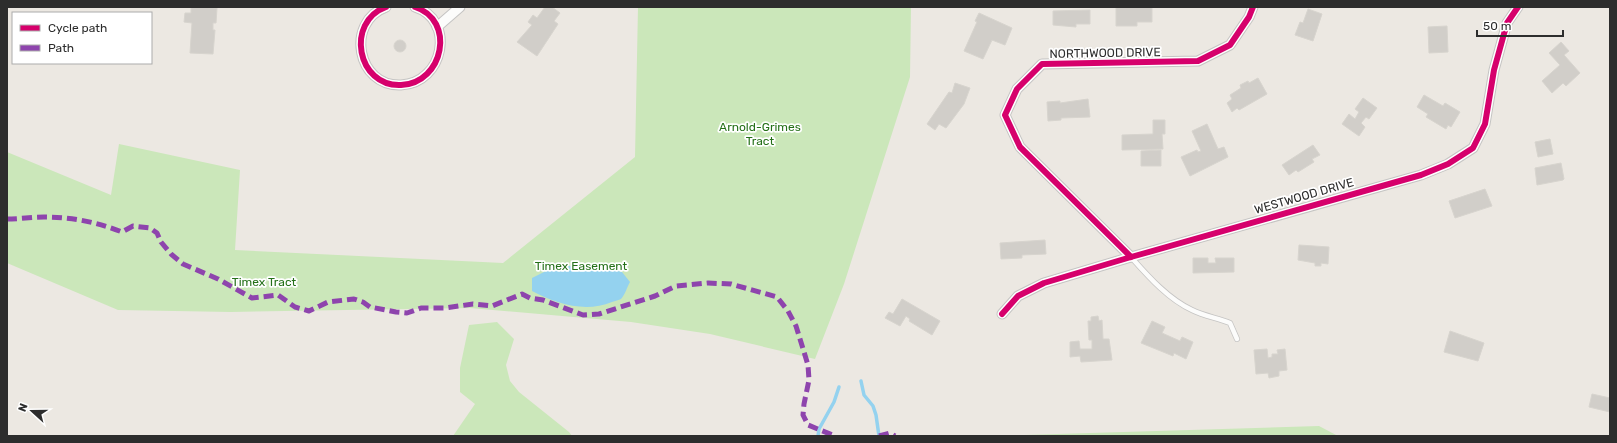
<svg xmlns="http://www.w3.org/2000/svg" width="1617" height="443" viewBox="0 0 1617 443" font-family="Rubik,sans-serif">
<rect width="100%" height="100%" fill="#ece8e2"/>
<g fill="#cbe7ba">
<polygon points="638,7 911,7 910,77 844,284 815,359 710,334 631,322 470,308 231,312 118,310 7,263 7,152 111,195 119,144 240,170 235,250 503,263 635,157"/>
<polygon points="497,322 514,339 506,365 510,381 519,392 569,432 572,436 453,436 475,404 460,392 460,368 469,325"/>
<polygon points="1319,426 1338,436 992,436"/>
</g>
<path fill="#94d2ef" d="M568,266l40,2 14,4 8,10c-3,5 -5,13 -9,17 -2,1 -6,2 -9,3 -27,11 -55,2 -80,-11v-13l14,-7z"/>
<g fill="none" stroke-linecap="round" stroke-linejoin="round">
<g stroke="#94d2ef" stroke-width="3.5">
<polyline points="861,381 864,395 873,406 876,415 879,436"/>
<polyline points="818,436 819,429 834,402 839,387"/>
</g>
</g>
<g fill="#d1cec9" stroke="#d7d4ce">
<polygon points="191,7 217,8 216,23 213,23 213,30 215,30 213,54 190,53 192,23 184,22 185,13 191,13"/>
<polygon points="545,7 552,7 560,13 554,21 558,24 537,56 517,42 532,25 528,22 533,15 537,18"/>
<polygon points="1116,7 1152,7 1152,22 1137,22 1137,26 1116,26"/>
<polygon points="1308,9 1322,14 1313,41 1295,35 1300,22 1303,23"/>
<polygon points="1090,10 1090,24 1076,24 1076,27 1053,25 1053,11"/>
<polygon points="979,13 1012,28 1005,45 992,40 983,59 964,51 977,22 975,21"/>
<polygon points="1447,26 1448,52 1429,53 1428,27"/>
<circle cx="400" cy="46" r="6"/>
<polygon points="1561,42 1569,51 1564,55 1580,73 1566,86 1563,83 1552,93 1542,81 1560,65 1549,53"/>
<polygon points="1258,78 1267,94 1239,110 1237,108 1232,112 1227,103 1232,99 1230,95 1241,88 1240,85 1248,81 1249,83"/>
<polygon points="955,83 970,88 964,104 946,128 939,124 935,130 927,124 949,92 952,93"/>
<polygon points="1424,95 1443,106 1445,103 1460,112 1451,127 1448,125 1446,129 1426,117 1428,114 1417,107"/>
<polygon points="1363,98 1377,108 1369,119 1366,117 1361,123 1365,127 1359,136 1342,124 1349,114 1355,119 1359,112 1355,109"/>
<polygon points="1088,99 1090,117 1061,118 1061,120 1048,121 1047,102 1060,101 1060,103"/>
<polygon points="1153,120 1165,120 1165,134 1162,134 1163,149 1122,150 1122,135 1153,134"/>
<polygon points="1207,124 1218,149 1224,147 1228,157 1190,176 1181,157 1197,150 1198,152 1201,151 1192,131"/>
<polygon points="1550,139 1553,154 1538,157 1535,142"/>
<polygon points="1313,145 1320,155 1312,159 1314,162 1298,172 1296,170 1289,175 1282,165"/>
<polygon points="1161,150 1161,166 1141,166 1141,151"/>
<polygon points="1561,163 1564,179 1563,180 1537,185 1535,168"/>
<polygon points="1485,189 1492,206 1455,218 1449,201"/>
<polygon points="1045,240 1046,254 1022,255 1022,258 1001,259 1000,243"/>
<polygon points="1299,245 1329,247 1328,264 1321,263 1321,266 1315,266 1315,263 1298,260"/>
<polygon points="1193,258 1208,258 1208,263 1216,263 1215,258 1234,258 1234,272 1193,273"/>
<polygon points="902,299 940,321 932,335 909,321 910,319 906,316 900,326 885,318 889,312 893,314"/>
<polygon points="1098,316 1099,321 1102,320 1103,339 1109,339 1112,360 1081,362 1080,356 1070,357 1070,342 1079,341 1080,349 1092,349 1092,340 1089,340 1088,321 1091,321 1091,317"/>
<polygon points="1152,321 1165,327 1162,333 1180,341 1182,337 1193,342 1186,359 1174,353 1173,356 1141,343"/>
<polygon points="1450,331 1484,343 1478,361 1444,352"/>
<polygon points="1267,349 1268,358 1272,357 1272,354 1278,354 1277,350 1285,349 1287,370 1279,371 1279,376 1269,378 1268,373 1256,374 1254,350"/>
<polygon points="1592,394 1610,398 1610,412 1589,407"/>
</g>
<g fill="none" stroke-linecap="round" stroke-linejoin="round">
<defs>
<path id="service" d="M1131,257c17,19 37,42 61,53 12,6 26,8 38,13l7,16"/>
<g id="minor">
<path d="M386,7c-41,15 -29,80 15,78 43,-2 55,-65 14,-78"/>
<polyline points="437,27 460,7"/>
<polyline points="1131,257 1020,147 1005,115 1017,89 1042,64 1198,61 1230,45 1249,17 1253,7"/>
<polyline points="1002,314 1018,296 1044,283 1131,257 1421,175 1448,164 1473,148 1485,124 1494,70 1507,23 1518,7"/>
</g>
</defs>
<use href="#service" stroke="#c5c4c3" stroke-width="6"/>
<use href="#minor" stroke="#c5c4c3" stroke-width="11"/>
<use href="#service" stroke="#fcfcfb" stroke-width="4.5"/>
<use href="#minor" stroke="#fcfcfb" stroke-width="9"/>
<g stroke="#8e44ad" stroke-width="5" stroke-dasharray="10 5" stroke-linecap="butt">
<path d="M7,219c12,0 25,-2 37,-2 27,0 53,5 78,15l11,-6 17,2 7,5 4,9 10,12 12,10 35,15 34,19 26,-3 17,12 14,4 19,-9 26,-3 9,3 7,5 26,5 11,1 14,-5h24l28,-4 19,2 30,-12 8,4 13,2 40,15 16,-1 56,-18 21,-10 32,-3 23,1 46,13 11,14 8,15 12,39 1,15 -5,24 -1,11 5,10 27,11"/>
<polyline points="879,436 890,433 895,436"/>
</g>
<defs>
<g id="cycleway">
<path d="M386,7c-41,15 -29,80 15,78 43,-2 55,-65 14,-78"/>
<polyline points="1131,257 1020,147 1005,115 1017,89 1042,64 1198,61 1230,45 1249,17 1253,7"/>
<polyline points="1002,314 1018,296 1044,283 1131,257 1421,175 1448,164 1473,148 1485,124 1494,70 1507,23 1518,7"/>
</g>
</defs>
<use href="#cycleway" stroke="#fff" stroke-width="8"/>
<use href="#cycleway" stroke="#d6006c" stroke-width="6"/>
</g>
<g text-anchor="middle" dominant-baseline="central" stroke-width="3.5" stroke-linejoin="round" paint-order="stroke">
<g font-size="12" fill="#2d2d2d" stroke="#fff">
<text transform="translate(1105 53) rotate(-1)">NORTHWOOD DRIVE</text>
<text transform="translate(1304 196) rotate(-16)">WESTWOOD DRIVE</text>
</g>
<g font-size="12" fill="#247018" stroke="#fff">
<text x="760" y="127">Arnold-Grimes<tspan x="760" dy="14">Tract</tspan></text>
<text x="581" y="266">Timex Easement</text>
<text x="264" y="282">Timex Tract</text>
</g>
</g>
<rect width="1617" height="443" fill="none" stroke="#2d2d2d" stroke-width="16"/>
<rect x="12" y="12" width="140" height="52" fill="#ffffff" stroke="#ababab"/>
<rect x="20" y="25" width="20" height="6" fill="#d6006c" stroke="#ababab"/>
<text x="48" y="32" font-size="12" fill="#2d2d2d">Cycle path</text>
<rect x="20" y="45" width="20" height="6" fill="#8e44ad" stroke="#ababab"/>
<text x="48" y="52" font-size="12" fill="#2d2d2d">Path</text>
<g transform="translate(32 411) rotate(291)" stroke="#ffffff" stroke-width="3" paint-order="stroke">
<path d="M0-3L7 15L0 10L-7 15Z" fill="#2d2d2d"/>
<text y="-6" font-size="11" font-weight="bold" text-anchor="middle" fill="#2d2d2d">N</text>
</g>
<path d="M1477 30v6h86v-6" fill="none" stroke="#2d2d2d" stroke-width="2"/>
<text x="1483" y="30" font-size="12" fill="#2d2d2d" stroke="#ffffff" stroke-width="3" paint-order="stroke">50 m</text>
</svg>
